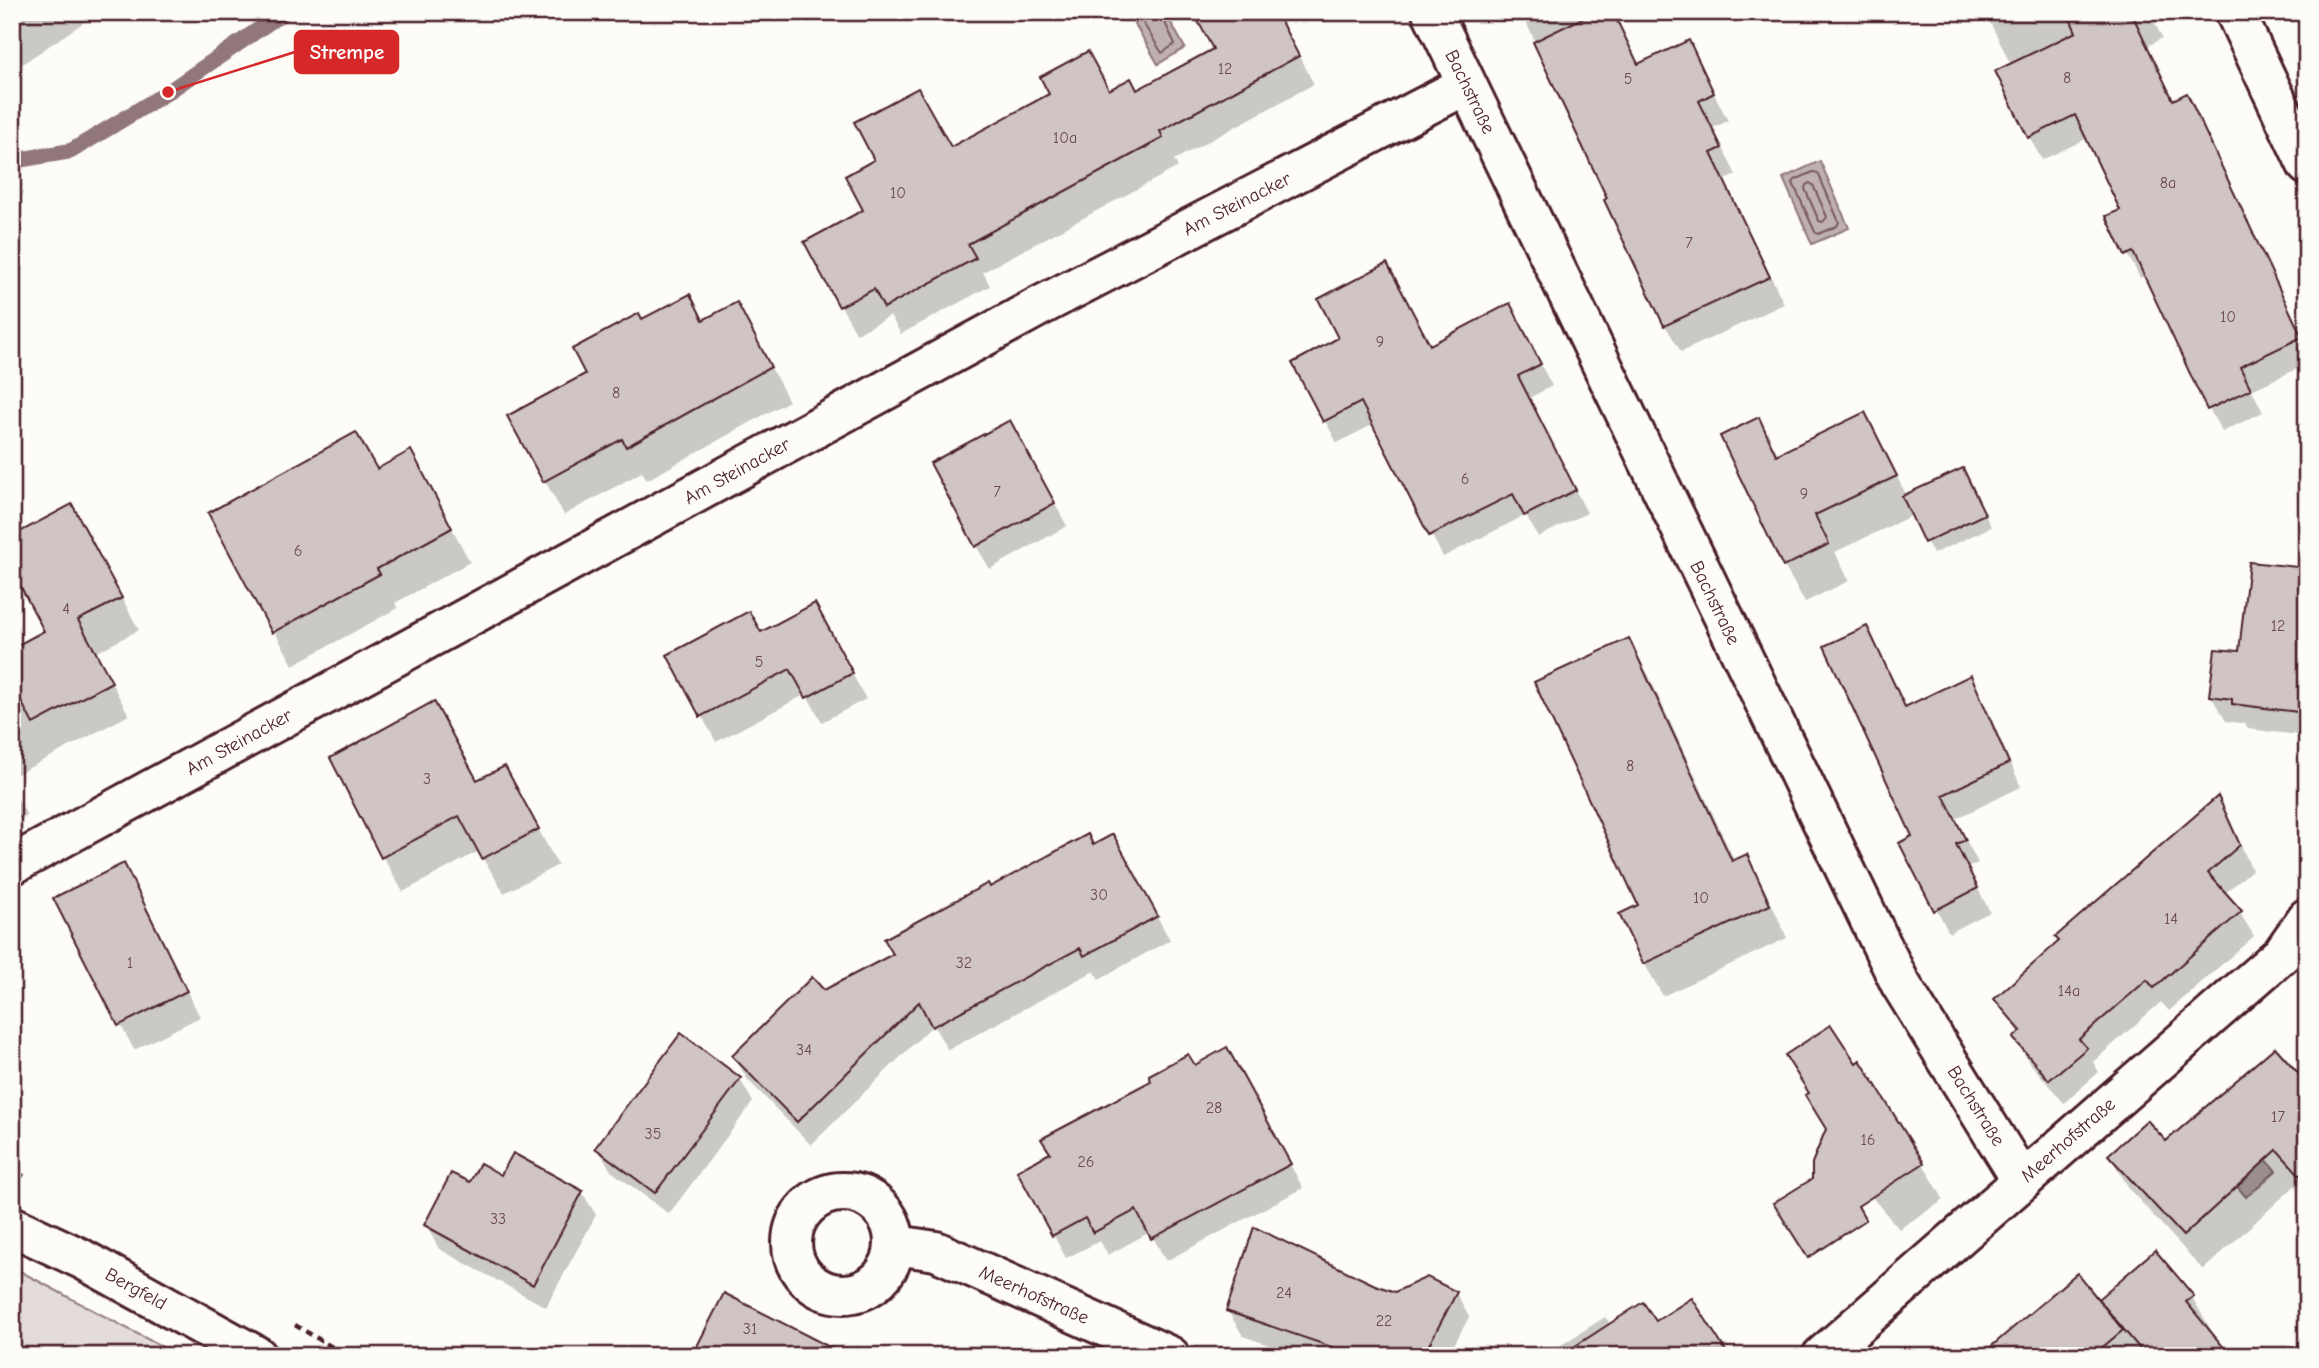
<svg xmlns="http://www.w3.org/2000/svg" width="2319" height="1368" viewBox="0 0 2319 1368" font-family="'Comic Neue',sans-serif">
<rect width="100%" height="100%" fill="#fdfcf7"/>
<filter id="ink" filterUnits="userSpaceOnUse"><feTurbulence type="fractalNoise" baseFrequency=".0143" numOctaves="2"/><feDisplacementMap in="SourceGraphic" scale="14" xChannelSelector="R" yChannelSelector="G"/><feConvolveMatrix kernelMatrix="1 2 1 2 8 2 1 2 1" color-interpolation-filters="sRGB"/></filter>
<g filter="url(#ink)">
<polygon fill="#e3dcda" stroke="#967e82" stroke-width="2" points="12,1267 179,1356 12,1356"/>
<g fill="#c0b1b1" stroke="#91777b" stroke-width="2">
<polygon points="1128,12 1165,12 1185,48 1158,64"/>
<polygon points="1820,161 1849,228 1812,244 1783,178"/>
<polygon points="2222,1108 2276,1171 2246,1197 2192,1133"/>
</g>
<g fill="#0003">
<polygon points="12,12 99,12 12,71"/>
<polygon points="1275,12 1314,84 1174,160 1178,167 983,272 990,286 901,334 890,316 857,334 841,306 866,210 951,149 1109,92 1137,92 1215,49"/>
<polygon points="1521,12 1613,12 1639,66 1688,42 1728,121 1713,128 1736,175 1725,180 1784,304 1681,352 1665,325 1610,199"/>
<polygon points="1952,12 1964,12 1955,17"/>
<polygon points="1985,12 2150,12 2162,38 2148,46 2174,102 2187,96 2200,118 2307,346 2307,364 2252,390 2263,412 2222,432 2209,409 2146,275 2140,278 2108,217 2122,210 2088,138 2042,160 2029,137 2011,65"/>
<polygon points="641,321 704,322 755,338 789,401 647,480 642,472 564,515 509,417 588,374"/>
<polygon points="1521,327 1552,386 1529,398 1587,513 1538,537 1526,515 1443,557 1374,424 1337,443 1294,363 1431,347"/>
<polygon points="1864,414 1907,496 1969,482 1991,527 1933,554 1913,515 1835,552 1849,581 1805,602 1784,566 1758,419 1779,455"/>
<polygon points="1023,445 1067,526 990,569 976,546"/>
<polygon points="377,471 429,485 470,562 395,603 398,608 293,665 210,514"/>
<polygon points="90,539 139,630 95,653 129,715 12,777 12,650 47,631"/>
<polygon points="2307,570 2307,736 2248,729 2245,724 2226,721 2211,696 2240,653"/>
<polygon points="1866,628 1906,708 1971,677 1984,701 2021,787 1955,819 1978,863 1967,868 1990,912 1949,933 1902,843 1914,837"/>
<polygon points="829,631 866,699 822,722 806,694 716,742 669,656 761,634"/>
<polygon points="1628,640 1647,672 1735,862 1746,856 1765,889 1787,938 1663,996 1644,963"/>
<polygon points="477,782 524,803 558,865 504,893 479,851 403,892 383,857"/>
<polygon points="12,788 27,816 12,823"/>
<polygon points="2217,798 2231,822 2252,870 2224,894 2240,913 2254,936 2169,1011 2161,1002 2093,1062 2099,1072 2064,1103 2029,1062 2015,1039 2020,1034 1997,1000"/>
<polygon points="1093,847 1126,860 1170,940 1099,979 1094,971 948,1050 933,1025 811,1145 748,1080 734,1057 823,992 895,954 990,889"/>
<polygon points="137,890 200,1017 134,1050 56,899"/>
<polygon points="1194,1067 1240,1072 1303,1188 1166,1261 1150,1232 1108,1255 1100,1241 1066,1258 1019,1172"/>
<polygon points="740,1079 753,1102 669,1214 611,1171 598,1148"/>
<polygon points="2307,1086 2307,1193 2298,1183 2203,1270 2130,1190 2110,1156 2166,1144"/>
<polygon points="1827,1130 1923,1164 1944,1200 1899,1229 1848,1169"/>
<polygon points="502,1177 582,1192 596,1215 546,1307 439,1249 426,1225 471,1185"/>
<polygon points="2155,1253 2192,1297 2213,1333 2211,1335 2225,1356 2014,1356 2098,1302"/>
<polygon points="1456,1293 1469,1317 1449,1354 1452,1356 1354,1356 1352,1353"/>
<polygon points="1378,1307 1330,1356 1300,1356 1243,1336 1228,1311"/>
<polygon points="1605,1317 1611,1325 1656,1324 1726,1356 1544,1356"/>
</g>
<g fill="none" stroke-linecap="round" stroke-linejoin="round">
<g stroke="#795961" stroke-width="2">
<polyline points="1136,12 1162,53 1175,44 1160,12"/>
<polygon points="1813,172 1818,173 1839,222 1837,226 1818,234 1815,232 1793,183 1795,180"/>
<polygon points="1810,183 1813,185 1827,217 1823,222 1819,221 1805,189 1806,185"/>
</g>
<polyline stroke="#91777b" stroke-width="16" points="12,161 71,151 168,92 284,12"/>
</g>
<g fill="#d0c5c4" stroke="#4a1f2b" stroke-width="2">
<polygon points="1193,12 1276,12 1299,56 1160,131 1163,138 968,244 976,258 884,308 874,289 839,307 804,242 863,210 845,176 874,160 854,122 918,88 951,147 1049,94 1040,77 1088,51 1109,90 1131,78 1137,90 1213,49"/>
<polygon points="1595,12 1613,12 1638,64 1689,40 1714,93 1699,101 1722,148 1711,153 1770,277 1664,326 1604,200 1607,198 1533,42"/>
<polygon points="2067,12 2131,12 2173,100 2187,93 2302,337 2240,367 2251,389 2207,410 2133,252 2125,256 2106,216 2120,210 2075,115 2028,138 1995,71 2076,32"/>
<polygon points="1387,263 1430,345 1510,303 1541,364 1518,376 1576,490 1524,516 1513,494 1429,536 1361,402 1323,422 1292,363 1338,338 1318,299"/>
<polygon points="690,294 703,320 737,302 771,367 626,447 622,439 543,482 507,416 585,374 572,349 639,313 642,319"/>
<polygon points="1865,412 1897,476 1815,515 1829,544 1783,567 1720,436 1759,417 1776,455"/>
<polygon points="1010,420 1055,503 975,547 930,463"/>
<polygon points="356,432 377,469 411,450 452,528 377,569 380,574 272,633 208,513"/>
<polygon points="1963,468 1985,514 1924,543 1902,496"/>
<polygon points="72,504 122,598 78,620 112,682 33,724 12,684 12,648 44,631 12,570 12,536"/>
<polygon points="2249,562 2307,568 2307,713 2232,704 2232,699 2209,696 2215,649 2239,651"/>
<polygon points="815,603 853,673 806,698 790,669 700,717 667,655 749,611 761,632"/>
<polygon points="1867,626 1905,707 1971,675 2009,763 1943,795 1966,840 1956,844 1978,888 1934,911 1899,843 1912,836 1824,646"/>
<polygon points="1629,638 1732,861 1747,854 1770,905 1643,964 1619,914 1638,905 1534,682"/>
<polygon points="434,701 477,780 505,766 539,829 482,859 459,816 381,858 330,758"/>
<polygon points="2218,796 2240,845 2208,873 2242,911 2154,988 2147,980 2079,1039 2087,1048 2049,1080 2013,1038 2021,1031 1994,999 2059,941 2055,937"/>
<polygon points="1088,834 1093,845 1113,834 1158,916 1084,956 1080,948 932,1027 919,1002 797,1122 732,1056 812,977 824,990 893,954 884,939 988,883 990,887"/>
<polygon points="124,863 187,991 118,1026 53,898"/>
<polygon points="1831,1025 1856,1063 1860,1060 1924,1163 1858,1206 1866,1220 1808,1258 1773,1203 1812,1179 1812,1163 1826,1129 1805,1095 1809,1093 1785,1055"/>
<polygon points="681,1033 741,1078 655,1193 595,1148"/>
<polygon points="1227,1047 1291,1164 1151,1239 1136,1210 1093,1233 1085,1218 1052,1236 1017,1171 1050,1153 1041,1139 1151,1081 1149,1075 1188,1054 1195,1065"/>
<polygon points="2275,1047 2307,1083 2307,1183 2277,1150 2183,1236 2108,1155 2147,1120 2166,1141"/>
<polygon points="513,1153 583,1191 533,1285 424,1225 451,1173 470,1182 480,1163 501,1175"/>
<polygon points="1254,1227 1375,1285 1395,1292 1427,1277 1457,1292 1423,1356 1358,1356 1226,1311"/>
<polygon points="2155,1250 2194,1296 2186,1302 2231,1356 2146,1356 2098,1299"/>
<polygon points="2077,1273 2123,1330 2092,1356 1980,1356"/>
<polygon points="724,1293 847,1356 692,1356"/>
<polygon points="1692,1298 1729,1356 1560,1356 1643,1302 1656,1321"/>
</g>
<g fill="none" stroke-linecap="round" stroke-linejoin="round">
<defs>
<g id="minor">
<polyline points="1432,12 1900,983 2022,1181"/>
<polyline points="2235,12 2307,165"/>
<polyline points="12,865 1040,306 1466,85"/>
<circle cx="843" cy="1243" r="51"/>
<polyline points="12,1226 82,1259 257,1356"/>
<polyline points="896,1245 936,1251 1170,1356"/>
<polyline points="1822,1356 2282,954 2307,918"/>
</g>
</defs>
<use href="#minor" stroke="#4a1f2b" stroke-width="44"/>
<g stroke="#4a1f2b" stroke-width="4.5" stroke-dasharray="7 5" stroke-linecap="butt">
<polyline points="12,1170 24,1176"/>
<polyline points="295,1325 347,1356"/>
</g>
<use href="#minor" stroke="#fdfcf7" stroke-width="38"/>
</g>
</g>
<g text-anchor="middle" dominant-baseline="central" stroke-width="5" stroke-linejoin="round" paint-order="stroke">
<g font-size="16" fill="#6c4851">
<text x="1225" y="69">12</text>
<text x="2067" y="78">8</text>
<text x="1628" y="79">5</text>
<text x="1065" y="138">10a</text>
<text x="2168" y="183">8a</text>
<text x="898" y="193">10</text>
<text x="1689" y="243">7</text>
<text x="2228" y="317">10</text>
<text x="1380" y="342">9</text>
<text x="616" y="393">8</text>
<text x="1465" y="479">6</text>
<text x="997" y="492">7</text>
<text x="1804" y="494">9</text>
<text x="298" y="551">6</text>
<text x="66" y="609">4</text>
<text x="2278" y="626">12</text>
<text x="759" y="662">5</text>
<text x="1630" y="766">8</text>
<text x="427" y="779">3</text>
<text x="1099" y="895">30</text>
<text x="1701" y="898">10</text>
<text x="2171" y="919">14</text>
<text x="130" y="963">1</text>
<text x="964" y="963">32</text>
<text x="2069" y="991">14a</text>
<text x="804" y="1050">34</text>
<text x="1214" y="1108">28</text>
<text x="2278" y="1117">17</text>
<text x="653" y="1134">35</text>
<text x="1868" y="1140">16</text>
<text x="1086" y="1162">26</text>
<text x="498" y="1219">33</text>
<text x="1284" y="1293">24</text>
<text x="1384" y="1321">22</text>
<text x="750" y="1329">31</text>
</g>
<g font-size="19" fill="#4a1f2b" stroke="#fdfcf7">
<text transform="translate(1470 92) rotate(64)">Bachstraße</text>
<text transform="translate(1237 204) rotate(-27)">Am Steinacker</text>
<text transform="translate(737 471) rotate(-29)">Am Steinacker</text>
<text transform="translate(1715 603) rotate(64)">Bachstraße</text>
<text transform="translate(239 742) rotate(-29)">Am Steinacker</text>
<text transform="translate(1976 1106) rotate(58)">Bachstraße</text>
<text transform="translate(2068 1140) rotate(-41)">Meerhofstraße</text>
<text transform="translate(136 1289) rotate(29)">Bergfeld</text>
<text transform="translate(1034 1295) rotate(24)">Meerhofstraße</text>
</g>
</g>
<path fill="none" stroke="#d62828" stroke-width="2.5" d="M168 92L295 52"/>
<circle fill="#d62828" stroke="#fdfcf7" stroke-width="2.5" cx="168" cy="92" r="7"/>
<rect fill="#d62828" stroke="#d62828" stroke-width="2.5" x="295" y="31" width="103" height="42" rx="7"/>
<g font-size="21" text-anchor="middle" font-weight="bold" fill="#fff">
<text x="347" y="59">Strempe</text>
</g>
<rect width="2319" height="1368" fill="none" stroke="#fdfcf7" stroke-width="42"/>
<rect x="21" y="21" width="2277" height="1326" fill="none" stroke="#4a1f2b" stroke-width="2.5" filter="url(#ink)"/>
</svg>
